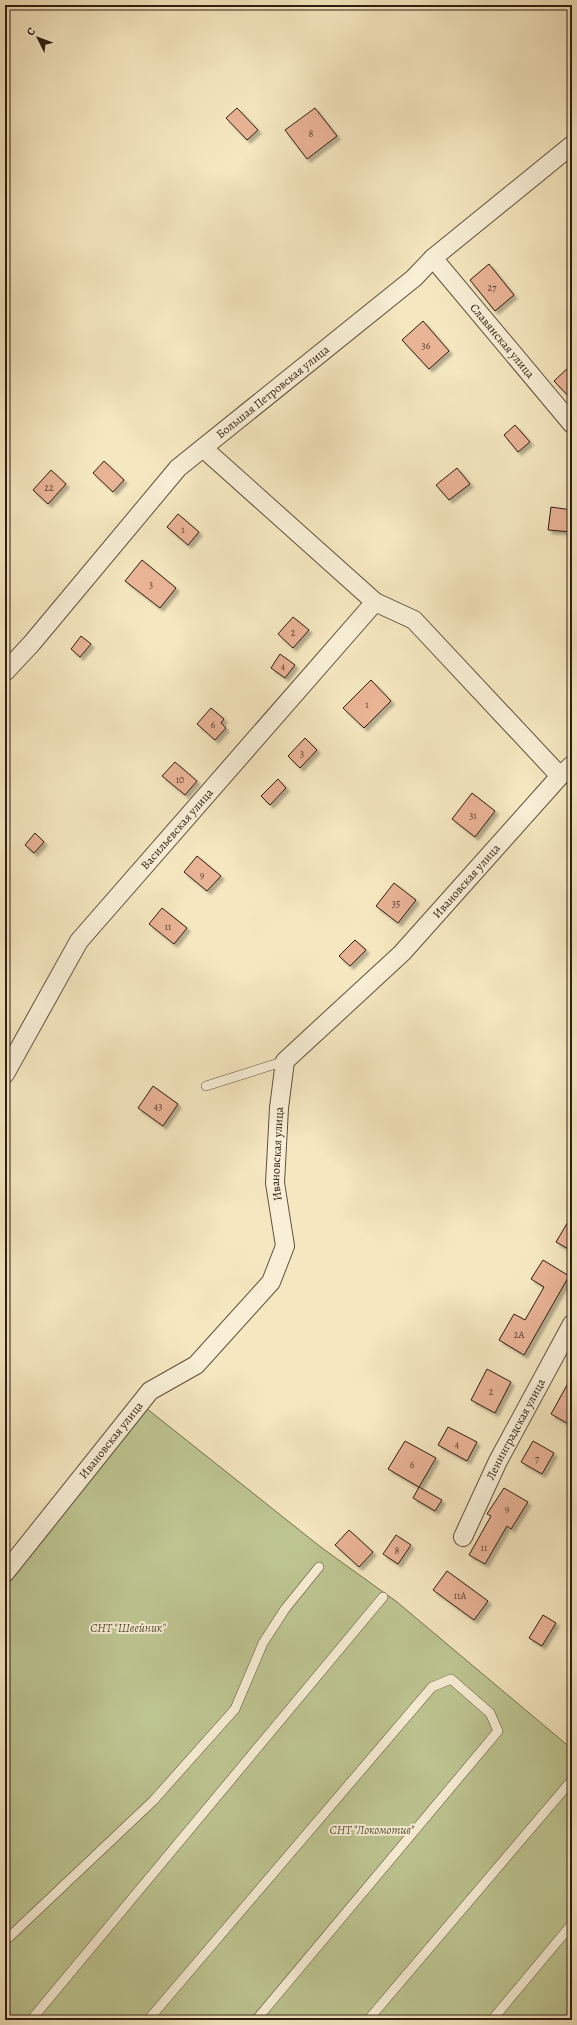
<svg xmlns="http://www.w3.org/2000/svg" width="577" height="2025" viewBox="0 0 577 2025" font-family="Alegreya,serif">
<defs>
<filter id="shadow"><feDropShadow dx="3.5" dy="3.5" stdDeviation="1" flood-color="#0004"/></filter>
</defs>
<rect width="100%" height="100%" fill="#f5e7c0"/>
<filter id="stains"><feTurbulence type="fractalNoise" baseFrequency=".005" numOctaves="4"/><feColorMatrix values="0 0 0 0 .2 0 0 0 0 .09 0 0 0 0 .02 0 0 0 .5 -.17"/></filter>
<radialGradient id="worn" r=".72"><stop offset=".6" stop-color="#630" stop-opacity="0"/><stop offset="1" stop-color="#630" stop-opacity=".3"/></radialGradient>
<polygon fill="#bdc591" stroke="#757150" points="146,1408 322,1548 397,1602 572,1749 572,2020 5,2020 5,1585"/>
<g fill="#e9b396" stroke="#2d1d10" filter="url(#shadow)">
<polygon points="237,108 258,130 247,140 226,118"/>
<polygon points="315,108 337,136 307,159 285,130"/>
<polygon points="489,264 514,295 495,311 470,280"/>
<polygon points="423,321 449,351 429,369 402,340"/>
<polygon points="572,364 572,400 554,381"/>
<polygon points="515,425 530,442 518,452 504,435"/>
<polygon points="104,461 124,480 113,492 93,473"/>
<polygon points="457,468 470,484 449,500 436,485"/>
<polygon points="51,470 66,484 48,504 33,490"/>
<polygon points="551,507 572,510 572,532 548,530"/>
<polygon points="178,514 199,532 188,545 167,527"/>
<polygon points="142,560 176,588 160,608 125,581"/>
<polygon points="293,617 309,630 293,648 278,634"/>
<polygon points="81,636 91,644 80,657 71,649"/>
<polygon points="280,654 295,665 285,678 271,668"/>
<polygon points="371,680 391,701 364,728 343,708"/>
<polygon points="211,708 224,719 221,723 226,728 215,740 197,724"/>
<polygon points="305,738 317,750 300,768 288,756"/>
<polygon points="175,762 197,781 185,795 162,776"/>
<polygon points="278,779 286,788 270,805 261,796"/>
<polygon points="472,793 495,811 475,837 452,819"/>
<polygon points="35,833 44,842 34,853 25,845"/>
<polygon points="197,856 221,876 207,891 184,872"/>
<polygon points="394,883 416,900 398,923 376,906"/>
<polygon points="162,908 187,928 174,944 149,924"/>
<polygon points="355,940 366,950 350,966 339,956"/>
<polygon points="153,1086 178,1104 163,1126 138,1108"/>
<polygon points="572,1215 572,1251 556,1242"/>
<polygon points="543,1260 569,1276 524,1355 499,1340 514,1314 525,1320 544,1287 531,1279"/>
<polygon points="487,1369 511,1382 495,1413 471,1400"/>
<polygon points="572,1376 572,1426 551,1414"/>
<polygon points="448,1427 477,1442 467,1461 438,1445"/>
<polygon points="405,1441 436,1458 419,1487 388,1469"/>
<polygon points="533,1441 554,1453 542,1474 521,1462"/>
<polygon points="419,1487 442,1500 435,1511 413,1498"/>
<polygon points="504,1488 528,1502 511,1529 507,1526 485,1564 469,1555 491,1516 487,1514"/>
<polygon points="349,1530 373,1552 359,1567 335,1545"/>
<polygon points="396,1535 411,1545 398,1564 383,1554"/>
<polygon points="447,1571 488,1601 474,1620 433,1590"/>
<polygon points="543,1615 556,1623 542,1646 529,1638"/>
</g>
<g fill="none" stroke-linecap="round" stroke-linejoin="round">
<defs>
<g id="service">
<polyline points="206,1086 285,1061"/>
<polyline points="5,1941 153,1801 235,1709 263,1643 285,1609 319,1567"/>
<polyline points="31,2020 383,1597"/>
<polyline points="148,2020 432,1687 451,1679 490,1713 498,1731 256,2020"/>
<polyline points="368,2020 572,1780"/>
<polyline points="492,2020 572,1924"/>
</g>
<g id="minor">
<path id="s1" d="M433,258l139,166"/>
<polyline points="203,448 375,602 414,620 560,776"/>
<path id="s2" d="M5,672l27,-29 146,-175 236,-190 19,-20 139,-113"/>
<path id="s3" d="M5,1074l74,-133 296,-339"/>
<path id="s4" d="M463,1537l35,-76 74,-137"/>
<path id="s5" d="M5,1573l145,-182 46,-26 75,-83 14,-36 -10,-63 4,-75 6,-47 117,-108 158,-177 12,-11"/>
</g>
</defs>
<use href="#service" stroke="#5f503c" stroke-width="10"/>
<use href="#minor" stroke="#5f503c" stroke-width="20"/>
<use href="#service" stroke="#f8efd6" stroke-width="9"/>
<use href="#minor" stroke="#f8efd6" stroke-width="18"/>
</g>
<g text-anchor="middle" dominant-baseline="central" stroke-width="4" stroke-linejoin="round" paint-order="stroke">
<g font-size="10" fill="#5c4232">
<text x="311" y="133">8</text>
<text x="492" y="287">27</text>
<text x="426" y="345">36</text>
<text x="49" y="487">22</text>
<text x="183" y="529">1</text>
<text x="151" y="584">3</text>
<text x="293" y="632">2</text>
<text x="283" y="666">4</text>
<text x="367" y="704">1</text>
<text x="213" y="724">6</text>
<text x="302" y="753">3</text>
<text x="180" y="779">10</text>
<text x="473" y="815">31</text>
<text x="202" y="874">9</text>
<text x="396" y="903">35</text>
<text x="168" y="926">11</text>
<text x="158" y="1106">43</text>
<text x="519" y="1334">2А</text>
<text x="491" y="1391">2</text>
<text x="457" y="1444">4</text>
<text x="537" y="1458">7</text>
<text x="412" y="1464">6</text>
<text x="507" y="1508">9</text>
<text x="484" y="1547">11</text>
<text x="397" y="1550">8</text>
<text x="460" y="1595">11А</text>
</g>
<g font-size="12" fill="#2d1d10" stroke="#f8efd6">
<text stroke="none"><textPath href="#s1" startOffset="108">Славянская улица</textPath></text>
<text stroke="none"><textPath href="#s2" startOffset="389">Большая Петровская улица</textPath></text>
<text stroke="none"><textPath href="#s3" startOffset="301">Васильевская улица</textPath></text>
<text stroke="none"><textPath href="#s5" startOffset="878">Ивановская улица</textPath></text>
<text stroke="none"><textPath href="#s5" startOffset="529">Ивановская улица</textPath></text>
<text stroke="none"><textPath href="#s4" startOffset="120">Ленинградская улица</textPath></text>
<text stroke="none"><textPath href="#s5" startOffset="170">Ивановская улица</textPath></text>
</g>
<g font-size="12" font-style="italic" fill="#584f37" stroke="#f8efd6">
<text x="128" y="1628">СНТ "Швейник"</text>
<text x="372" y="1830">СНТ "Локомотив"</text>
</g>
</g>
<rect width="577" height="2025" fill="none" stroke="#f5e7c0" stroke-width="20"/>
<rect x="6" y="6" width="565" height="2013" fill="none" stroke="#2d1d10" stroke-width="2"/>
<rect x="10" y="10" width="557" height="2005" fill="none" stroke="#2d1d10"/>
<g transform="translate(38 38) rotate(312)" stroke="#f8efd6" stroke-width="3" paint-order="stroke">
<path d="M0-3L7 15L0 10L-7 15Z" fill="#2d1d10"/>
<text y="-6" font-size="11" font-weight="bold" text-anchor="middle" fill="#2d1d10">С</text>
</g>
<rect width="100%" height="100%" filter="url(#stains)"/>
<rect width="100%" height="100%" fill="url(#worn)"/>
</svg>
